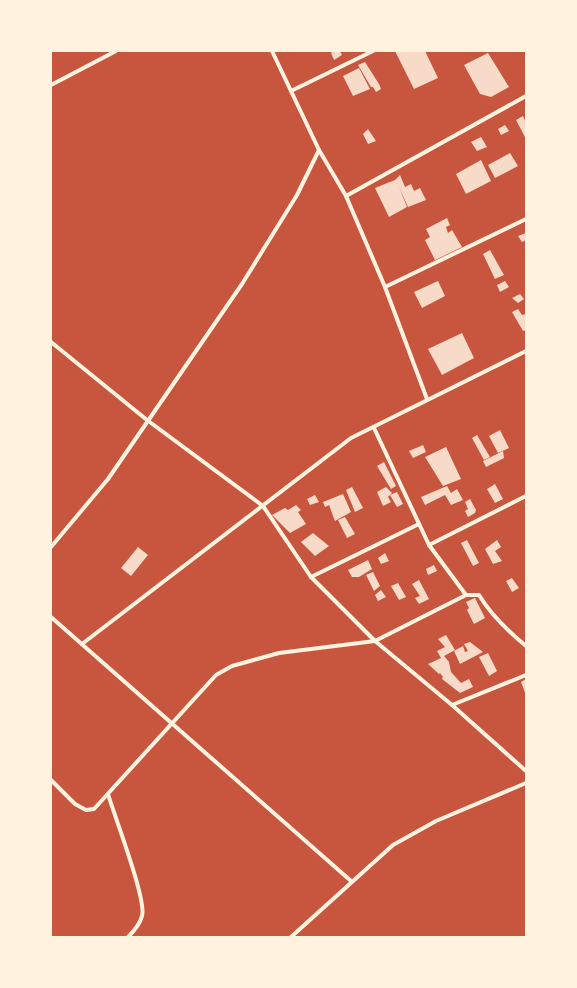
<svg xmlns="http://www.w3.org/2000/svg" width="577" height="988" viewBox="0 0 577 988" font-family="Poppins,sans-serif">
<rect width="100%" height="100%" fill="#c8553d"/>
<g fill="#f7dbc8">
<polygon points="334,51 340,51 342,55 334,60 331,53"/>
<polygon points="395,51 425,51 438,78 414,89"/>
<polygon points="488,53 509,87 491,97 480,94 464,65"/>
<polygon points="365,62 379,84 381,89 376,92 373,87 371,87 358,65"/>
<polygon points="359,68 370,89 353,96 343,76"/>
<polygon points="523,116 526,123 526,139 516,120"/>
<polygon points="505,125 509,131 501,135 498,129"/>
<polygon points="368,129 376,141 368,144 363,134"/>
<polygon points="481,137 487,147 477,151 471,142"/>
<polygon points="510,153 518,166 495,178 488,165"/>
<polygon points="481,160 491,181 466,194 456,174"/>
<polygon points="400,175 405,187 411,184 414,191 420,188 426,200 408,207 399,187 407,207 389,217 375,188 395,180"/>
<polygon points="447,218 450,225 446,227 448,233 452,230 462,247 435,260 425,240 430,237 426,229"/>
<polygon points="526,233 526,240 522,242 518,236"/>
<polygon points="490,250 504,275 495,279 483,254"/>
<polygon points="438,281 445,296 422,308 414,292"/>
<polygon points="505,281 509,287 500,292 497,285"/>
<polygon points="520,294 524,299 518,303 512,298"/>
<polygon points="518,309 522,315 526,314 526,330 523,331 512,312"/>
<polygon points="462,333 474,358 442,375 428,349"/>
<polygon points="500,430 509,448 498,453 489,436"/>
<polygon points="477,435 490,457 484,460 472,438"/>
<polygon points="423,445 426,452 413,458 409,451"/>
<polygon points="446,447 461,479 443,486 425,457"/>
<polygon points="503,451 504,458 486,467 483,461"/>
<polygon points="384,462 396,486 391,489 377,466"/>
<polygon points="495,484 503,499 495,503 487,489"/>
<polygon points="447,486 451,493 457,489 463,500 451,505 445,495 425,505 421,497"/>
<polygon points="352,487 363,508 355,512 346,490"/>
<polygon points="386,487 392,493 388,497 391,502 383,506 377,492"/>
<polygon points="397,492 403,504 397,507 390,495"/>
<polygon points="343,494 351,512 335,521 329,505 325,507 323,502"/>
<polygon points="315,495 319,502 310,505 307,499"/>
<polygon points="470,499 476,510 475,513 468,517 465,511 468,509 465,502"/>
<polygon points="296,505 301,510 298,512 306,524 290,533 272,515 285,508 288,510"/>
<polygon points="345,517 355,534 347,538 338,520"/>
<polygon points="313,533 329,546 315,556 301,542"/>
<polygon points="467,540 479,563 473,566 461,543"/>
<polygon points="497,540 501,547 495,551 502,561 493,564 485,549"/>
<polygon points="138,547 148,555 131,576 121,568"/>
<polygon points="385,553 389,561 381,564 378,558"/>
<polygon points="368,560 372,569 359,577 352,577 348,570"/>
<polygon points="434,565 437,571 428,575 426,569"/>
<polygon points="373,572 380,586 374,591 366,575"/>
<polygon points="512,578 519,588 512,592 506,581"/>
<polygon points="419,580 429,599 419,604 415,598 420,596 412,584"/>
<polygon points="398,583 406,597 399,600 391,586"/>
<polygon points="381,590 386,597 378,601 375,595"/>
<polygon points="475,598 485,618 474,624 467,610 469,608 466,602"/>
<polygon points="446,635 455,650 444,656 449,662 451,672 461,683 469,679 473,687 460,693 442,679 443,677 440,673 439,674 428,664 441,658 437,651 445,647 438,639"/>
<polygon points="470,642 483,652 460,664 454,651 463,646 465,652 468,651 464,644"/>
<polygon points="488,653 497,671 489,676 479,657"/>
<polygon points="526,679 526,695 521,682"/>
</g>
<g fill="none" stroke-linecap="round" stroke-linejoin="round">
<g stroke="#fff3e0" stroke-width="4">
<polyline points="272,51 291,91"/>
<polyline points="51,85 116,51"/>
<polyline points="319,150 346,196 385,287"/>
<polyline points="346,196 526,96"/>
<polyline points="51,342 147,420 263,506 311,577 375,641 452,705 526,771"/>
<polyline points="427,399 385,287 526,219"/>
<polyline points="374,428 429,545 466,595"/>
<polyline points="429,545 526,496"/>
<polyline points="51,547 108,479 242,284 297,195 319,150 291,91 373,51"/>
<polyline points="311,577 419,524"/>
<polyline points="51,617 351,881"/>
<polyline points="82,644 351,438 526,351"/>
<polyline points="452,705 526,675"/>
<path d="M51,780l24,24 11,6 8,-1 122,-134 16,-9 47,-13 96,-12 91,-46h13c12,20 30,37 47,51"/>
<path d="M108,794c6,21 39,106 34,122 -2,8 -8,15 -14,21"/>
<polyline points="291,937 393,845 436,821 526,783"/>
</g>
</g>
<rect width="577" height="988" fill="none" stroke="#fff3e0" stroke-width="104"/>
</svg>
